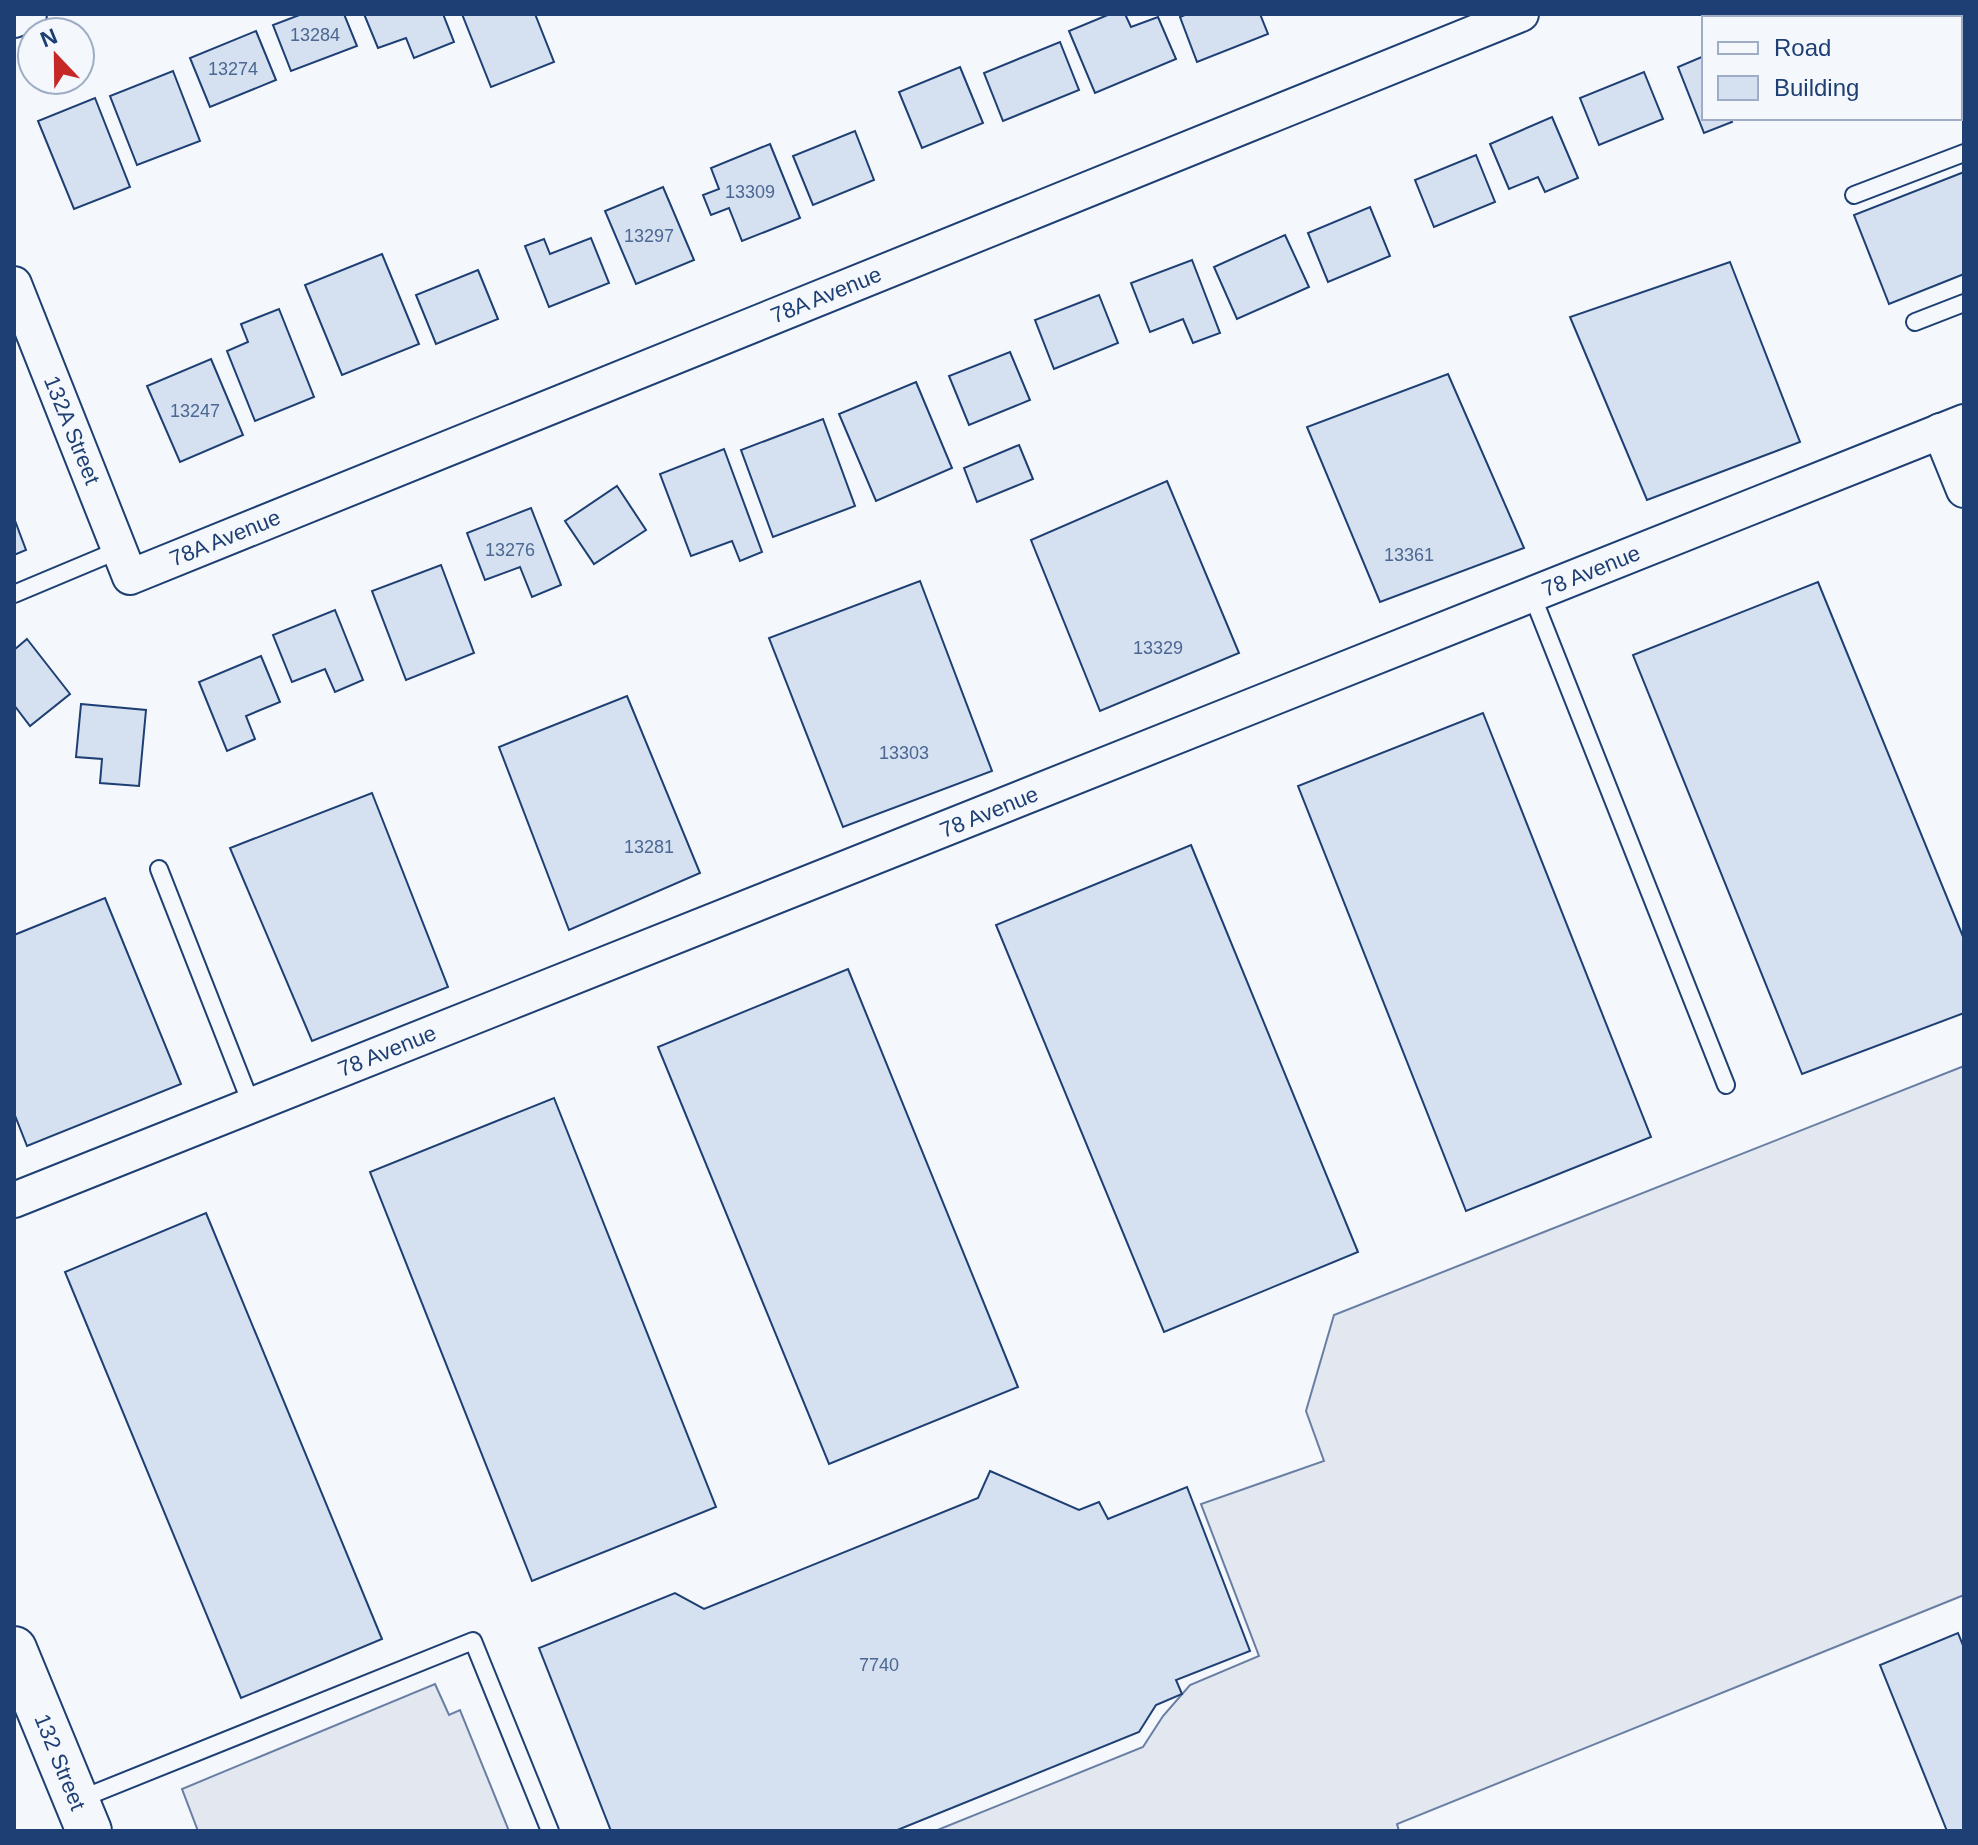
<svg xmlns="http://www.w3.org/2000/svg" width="1978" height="1845" viewBox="0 0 1978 1845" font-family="Arial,sans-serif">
<rect width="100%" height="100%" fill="#f4f7fb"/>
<g fill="#e3e8f0" stroke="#687fa3" stroke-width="2">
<polygon points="1964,1066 1964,1595 1397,1824 1399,1831 935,1831 1143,1747 1163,1716 1190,1685 1259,1656 1201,1504 1324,1461 1306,1411 1334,1315"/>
<polygon points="435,1684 449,1715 460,1710 509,1831 198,1831 182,1789"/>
</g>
<g fill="#d5e0f0" stroke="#1d3f73" stroke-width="2">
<polygon points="302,14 344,14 357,46 291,71 273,25"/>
<polygon points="364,14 443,14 454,42 414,58 406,38 378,48"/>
<polygon points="462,14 535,14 554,62 491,87"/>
<polygon points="1110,14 1125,14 1131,27 1158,17 1176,59 1095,93 1069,31"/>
<polygon points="1187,14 1260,14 1268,34 1197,62 1180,17"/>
<polygon points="1950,14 1964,14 1964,38 1960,38 1960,18 1952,18"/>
<polygon points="256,31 276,80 210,107 190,58"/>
<polygon points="1060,42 1079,90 1003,121 984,73"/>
<polygon points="1704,56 1704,118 1730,118 1732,122 1704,133 1678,67"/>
<polygon points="960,67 983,123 922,148 899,92"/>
<polygon points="173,71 200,141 137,165 110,96"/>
<polygon points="1644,72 1663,119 1599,145 1580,98"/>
<polygon points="95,98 130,187 74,209 38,121"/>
<polygon points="1552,117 1578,178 1545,192 1538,177 1509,189 1490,144"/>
<polygon points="855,131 874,180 813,205 793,156"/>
<polygon points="770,144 800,218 742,241 729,208 711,215 703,195 719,189 711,168"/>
<polygon points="1476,155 1495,202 1434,227 1415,180"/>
<polygon points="1964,172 1964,274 1889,304 1854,215"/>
<polygon points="663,187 694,260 636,284 605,211"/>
<polygon points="1370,207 1390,256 1328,282 1308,233"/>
<polygon points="1285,235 1309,287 1237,319 1214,267"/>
<polygon points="591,238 609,283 549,307 525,246 544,239 550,254"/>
<polygon points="382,254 419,344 342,375 305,285"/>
<polygon points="1192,260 1220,333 1193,343 1183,319 1150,332 1131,283"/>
<polygon points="1730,262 1800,442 1647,500 1570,317"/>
<polygon points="478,270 498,319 436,344 416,295"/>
<polygon points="1099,295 1118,343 1054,369 1035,320"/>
<polygon points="279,309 314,397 255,421 227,351 248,342 241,324"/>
<polygon points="1010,352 1030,400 969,425 949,376"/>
<polygon points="211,359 243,435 180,462 147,386"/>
<polygon points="1448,374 1524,548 1380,602 1307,427"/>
<polygon points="916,382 952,468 876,501 839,414"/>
<polygon points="823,419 855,506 773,537 741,450"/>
<polygon points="1019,445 1033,479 977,502 964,468"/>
<polygon points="724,449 762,552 740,561 732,541 691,556 660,474"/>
<polygon points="1167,481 1239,653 1100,711 1031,540"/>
<polygon points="617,486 646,530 594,564 565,521"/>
<polygon points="531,508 561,585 532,597 520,567 485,580 467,533"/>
<polygon points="14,518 26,550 14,555"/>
<polygon points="441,565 474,653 406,680 372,591"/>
<polygon points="920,581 992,771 843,827 769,638"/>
<polygon points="1818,582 1964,939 1964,1013 1802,1074 1633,655"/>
<polygon points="335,610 363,680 335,692 325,669 292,682 273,635"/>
<polygon points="27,639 70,694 30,726 14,705 14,650"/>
<polygon points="261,656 280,702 246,716 255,739 227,751 199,682"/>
<polygon points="627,696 700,873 569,930 499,747"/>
<polygon points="81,704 146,710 139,786 100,783 102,759 76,757"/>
<polygon points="1483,713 1651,1137 1466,1211 1298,786"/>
<polygon points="372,793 448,987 312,1041 230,848"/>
<polygon points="1191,845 1358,1252 1164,1332 996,925"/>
<polygon points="105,898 181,1084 27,1146 14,1113 14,935"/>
<polygon points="848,969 1018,1387 829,1464 658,1047"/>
<polygon points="554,1098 716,1507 532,1581 370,1172"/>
<polygon points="206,1213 382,1639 241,1698 65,1272"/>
<polygon points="990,1471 1079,1510 1099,1502 1108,1519 1187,1487 1250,1651 1176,1680 1182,1694 1156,1705 1139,1732 895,1831 611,1831 539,1648 675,1593 704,1609 978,1498"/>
<polygon points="1958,1633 1964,1648 1964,1831 1947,1831 1880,1665"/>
</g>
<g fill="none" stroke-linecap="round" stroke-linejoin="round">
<defs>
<g id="lane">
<polyline points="1854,195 1964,153"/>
<polyline points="1915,322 1964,303"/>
<polyline points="14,594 119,550"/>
<polyline points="1532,595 1726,1085"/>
<polyline points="159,869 252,1106"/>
<polyline points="78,1800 473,1641 550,1831"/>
</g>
<g id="street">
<polyline points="14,20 29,14"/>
<polyline points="14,284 130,577 1521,14"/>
<polyline points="1940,431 1964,490"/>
<polyline points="14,1200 1964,422"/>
</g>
<polyline id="secondary" points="14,1649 89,1831"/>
</defs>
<use href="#lane" stroke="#1d3f73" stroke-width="20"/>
<use href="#street" stroke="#1d3f73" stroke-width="38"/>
<use href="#secondary" stroke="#1d3f73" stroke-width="48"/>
<use href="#lane" stroke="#f4f7fb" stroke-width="16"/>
<use href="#street" stroke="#f4f7fb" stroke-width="34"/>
<use href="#secondary" stroke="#f4f7fb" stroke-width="44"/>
</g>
<g text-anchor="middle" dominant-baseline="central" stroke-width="6" stroke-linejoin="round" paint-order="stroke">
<g font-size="18" fill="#4b6792">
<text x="315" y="35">13284</text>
<text x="233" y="69">13274</text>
<text x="750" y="192">13309</text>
<text x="649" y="236">13297</text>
<text x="195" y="411">13247</text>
<text x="510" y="550">13276</text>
<text x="1409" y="555">13361</text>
<text x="1158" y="648">13329</text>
<text x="904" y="753">13303</text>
<text x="649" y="847">13281</text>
<text x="879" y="1665">7740</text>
</g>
<g font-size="22" fill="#1d3f73" stroke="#f4f7fb">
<text transform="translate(826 295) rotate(-22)">78A Avenue</text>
<text transform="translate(72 430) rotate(68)">132A Street</text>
<text transform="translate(225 538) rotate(-22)">78A Avenue</text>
<text transform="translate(1591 571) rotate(-22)">78 Avenue</text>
<text transform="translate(989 812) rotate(-22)">78 Avenue</text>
<text transform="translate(387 1051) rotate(-22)">78 Avenue</text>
<text transform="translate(60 1762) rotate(68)">132 Street</text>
</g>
</g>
<rect width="1978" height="1845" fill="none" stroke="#1d3f73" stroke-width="32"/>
<rect x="1702" y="16" width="260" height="104" fill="#f4f7fb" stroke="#9eadc5" stroke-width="2"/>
<rect x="1718" y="42" width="40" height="12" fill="#f4f7fb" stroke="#9eadc5" stroke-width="2"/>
<text x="1774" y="56" font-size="24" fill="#1d3f73">Road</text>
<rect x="1718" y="76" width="40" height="24" fill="#d5e0f0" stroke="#9eadc5" stroke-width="2"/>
<text x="1774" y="96" font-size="24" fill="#1d3f73">Building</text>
<g transform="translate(56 56) rotate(338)"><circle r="38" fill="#f4f7fb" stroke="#9eadc5" stroke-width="2"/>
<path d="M0-6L14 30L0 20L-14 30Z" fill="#c62828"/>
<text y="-12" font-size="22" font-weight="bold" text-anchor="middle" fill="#1d3f73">N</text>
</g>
</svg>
